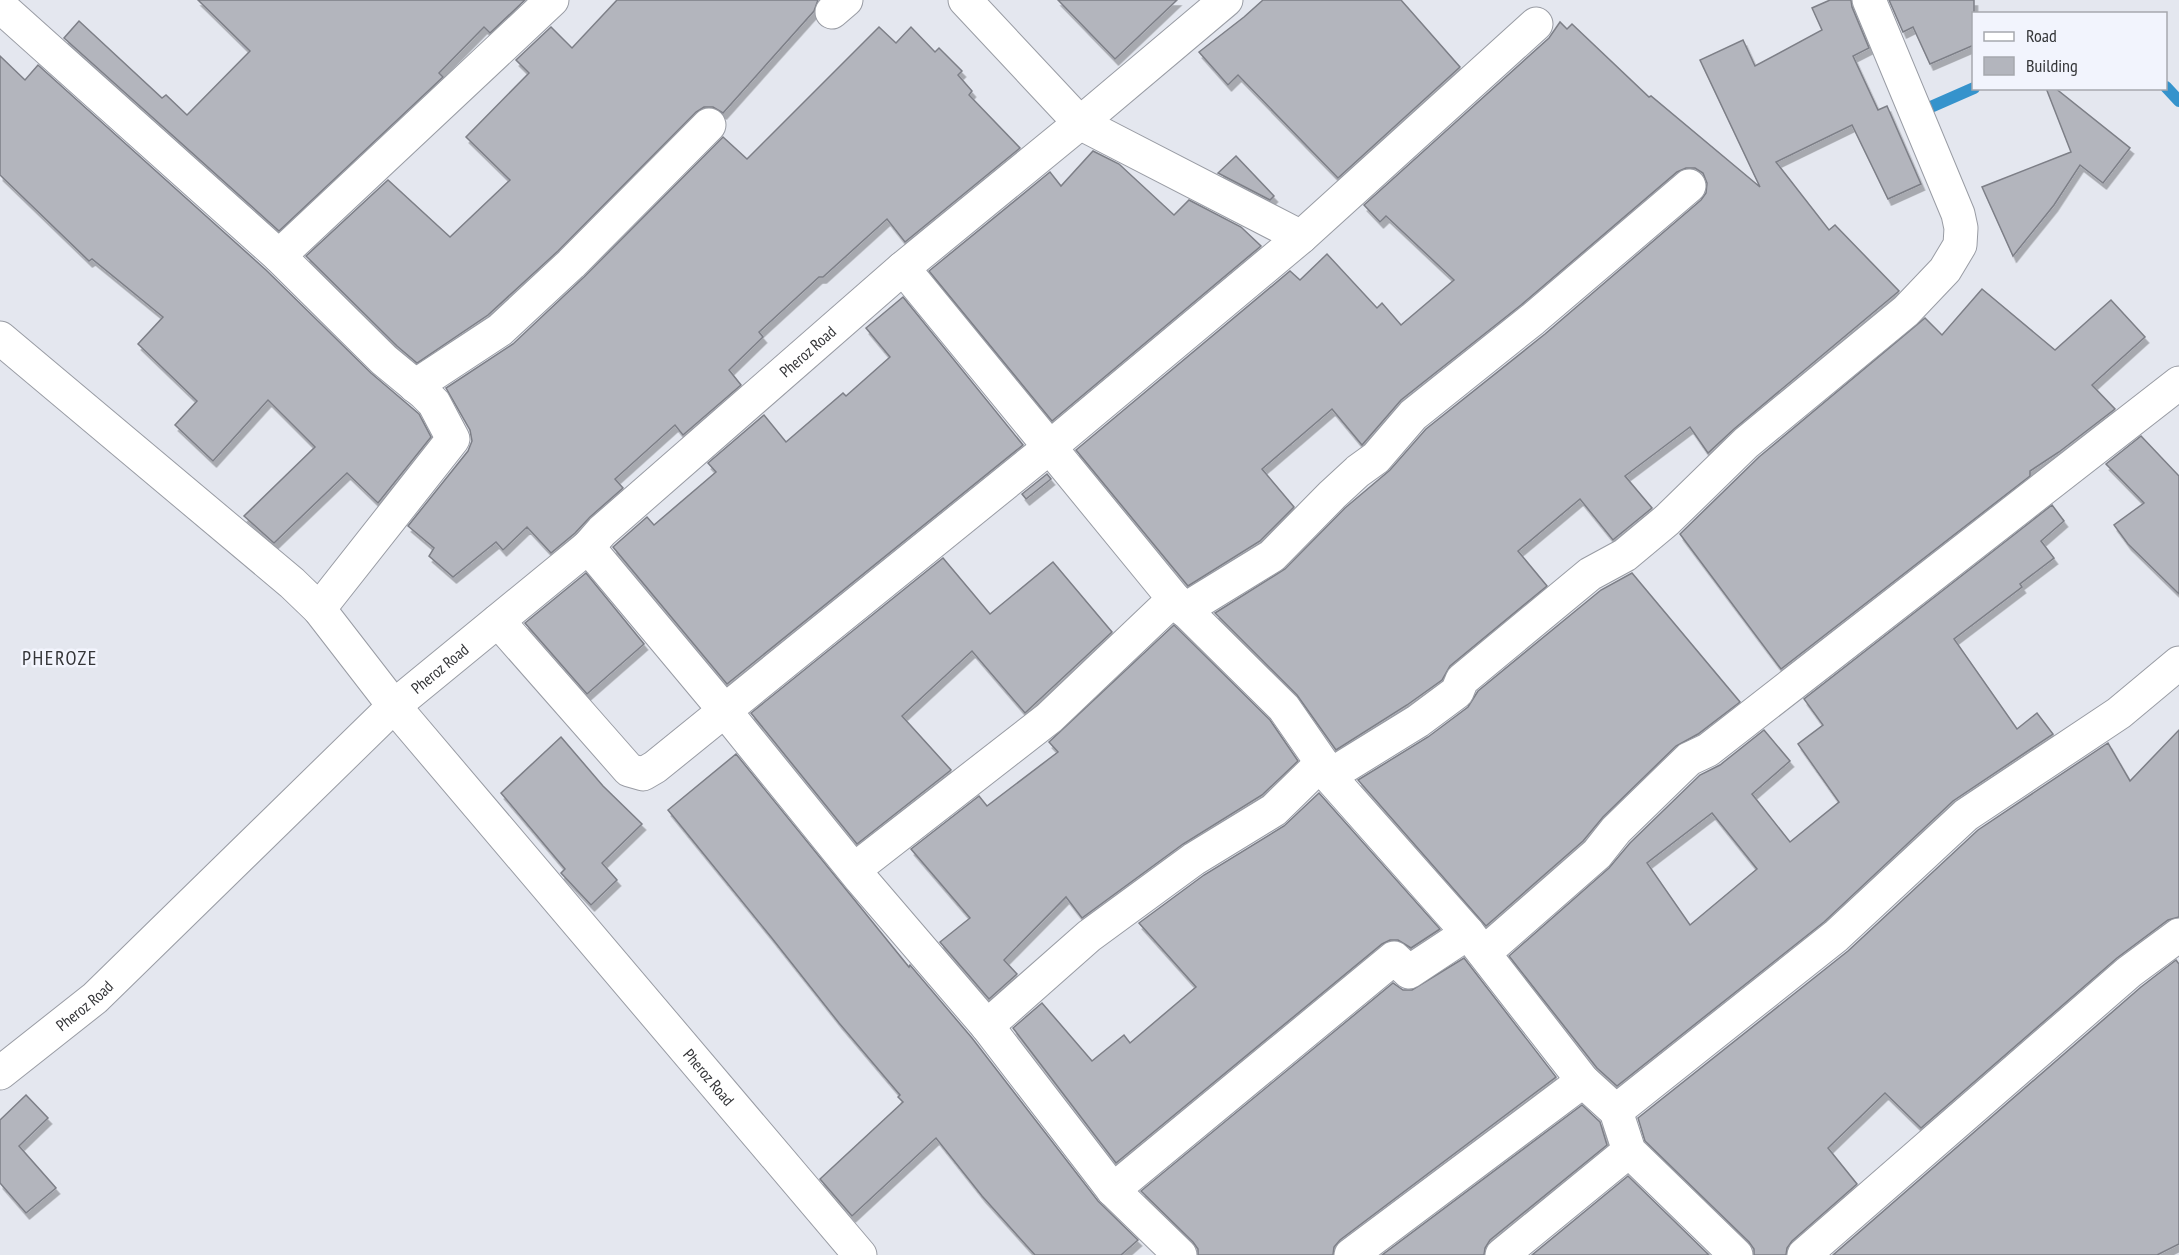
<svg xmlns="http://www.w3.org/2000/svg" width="2179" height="1255" viewBox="0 0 2179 1255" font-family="'PT Sans Narrow',sans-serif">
<defs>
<filter id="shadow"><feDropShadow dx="3.5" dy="6" stdDeviation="0" flood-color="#0004"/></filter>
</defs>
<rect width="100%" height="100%" fill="#e4e7ef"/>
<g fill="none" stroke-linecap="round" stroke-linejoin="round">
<g stroke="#3593cc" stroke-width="12">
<polyline points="2166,87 2179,101"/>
<polyline points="1917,113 1974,88"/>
</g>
</g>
<g fill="#b3b5bd" stroke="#7d7f87" stroke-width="1.5" fill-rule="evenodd" filter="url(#shadow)">
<polygon points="198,0 525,0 490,33 484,27 439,73 443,77 279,231 64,38 79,21 162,98 166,95 187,115 250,51"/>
<polygon points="617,0 818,0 814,11 723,113 713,107 704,107 696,112 558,251 488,315 417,363 397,346 306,256 388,180 450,237 510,180 466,137 529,73 516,60 551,27 572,48"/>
<polygon points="1058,0 1177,0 1115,59"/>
<polygon points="1263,0 1401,0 1460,67 1338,178 1238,75 1228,85 1199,52 1244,17"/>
<polygon points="1830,0 1851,0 1852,7 1869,48 1853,56 1878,110 1887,106 1921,184 1888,199 1852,125 1776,162 1829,230 1835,225 1899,291 1734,429 1708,453 1690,427 1625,476 1652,508 1614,539 1613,540 1580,499 1518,551 1547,586 1450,666 1442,680 1407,705 1336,750 1297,695 1215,613 1285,569 1345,508 1390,470 1426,429 1545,334 1701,200 1706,193 1707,183 1703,173 1695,168 1686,168 1677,172 1521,305 1401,400 1362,445 1332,409 1262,469 1294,507 1260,541 1188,586 1076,450 1290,271 1300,280 1327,254 1377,308 1382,303 1401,325 1454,280 1386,216 1380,222 1364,205 1549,38 1560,22 1567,29 1572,24 1649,97 1651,96 1760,187 1700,60 1743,40 1755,66 1822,30 1812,8"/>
<polygon points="1889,0 1974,0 1974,45 1930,64 1913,27 1903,32"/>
<polygon points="879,27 896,43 911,27 935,52 939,48 962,71 958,75 972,91 969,95 1020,148 905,242 887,219 823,277 819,277 759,332 763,337 729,370 741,385 683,435 675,425 615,479 623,488 590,517 575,533 551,553 527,527 503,550 496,542 453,577 429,556 434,548 408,526 468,451 472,441 470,430 446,388 513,344 584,277 723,137 747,159"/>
<polygon points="0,56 25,80 38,65 266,270 371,373 419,414 431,437 378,503 347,473 274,543 244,516 315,447 268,400 213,461 175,425 197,401 138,344 163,317 92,259 89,261 0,175"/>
<polygon points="2046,88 2055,88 2130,148 2103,183 2080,165 2054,205 2013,256 1982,187 2071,152"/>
<polygon points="1093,151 1119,164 1174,215 1189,200 1241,227 1261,246 1052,421 929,271 1050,172 1061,186"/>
<polygon points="1236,156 1274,196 1270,200 1218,173"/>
<polygon points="1982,289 2055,350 2111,300 2145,337 2092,385 2115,409 2059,452 2030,471 2030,476 1781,669 1680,534 1759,457 1925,318 1942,335"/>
<polygon points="903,297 1023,445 727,684 613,547 647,517 654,525 716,472 708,463 764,415 786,442 843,393 846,396 890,357 866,328"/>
<polygon points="2141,436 2179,476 2179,594 2128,544 2114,525 2144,503 2106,464"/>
<polygon points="1047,474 1051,479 1026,499 1022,494"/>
<path d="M2052,505l12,16 -23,20 13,17 -34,26 2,3 -68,52 63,90 20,-16 16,21 -100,67 -129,121 -207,164 -20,-18 -88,-112 100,-88 21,-25 70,-68 20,-10 44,-35 26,31 -38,33 38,48 49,-40 -41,-58 25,-19 -19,-26zM1712,813l45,56 -67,56 -43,-62z"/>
<polygon points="943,558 990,614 1053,562 1112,632 1025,713 972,651 902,716 951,770 857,844 751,713"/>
<polygon points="586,573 644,644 587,694 525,623"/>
<polygon points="1632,573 1740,702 1698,734 1676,746 1603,817 1583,841 1486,926 1358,780 1428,737 1468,707 1478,691 1601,590"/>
<polygon points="1174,625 1270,720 1298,761 1262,795 1183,844 1082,918 1066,897 1004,960 1017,974 989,999 940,942 970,918 911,849 979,796 987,806 1058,752 1049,742"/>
<polygon points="2179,730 2179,917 2168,920 2117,958 1921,1128 1885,1093 1828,1148 1857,1184 1792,1241 1787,1248 1786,1255 1754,1255 1754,1249 1749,1242 1645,1141 1638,1118 1848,951 1978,830 2108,743 2130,781"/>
<polygon points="561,737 603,786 642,824 602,863 617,880 591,905 561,873 565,869 501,793"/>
<polygon points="736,754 909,967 910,965 972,1038 1098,1201 1138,1240 1121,1255 1035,1255 982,1196 936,1138 852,1216 820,1179 903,1102 898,1097 900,1095 839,1023 771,937 668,810"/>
<polygon points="1319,793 1440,929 1411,948 1398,940 1390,940 1382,944 1116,1163 1013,1028 1042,1003 1092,1061 1124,1035 1130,1043 1196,987 1139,923 1204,875 1284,826"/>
<polygon points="1464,958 1556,1077 1340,1240 1334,1247 1333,1255 1198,1255 1198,1249 1193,1242 1141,1191 1393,983 1403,990 1412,990"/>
<polygon points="2176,960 2179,964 2179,1244 2157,1255 1833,1255 2141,987"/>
<polygon points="26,1095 48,1118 19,1146 56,1188 26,1213 0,1183 0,1120"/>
<polygon points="1582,1105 1600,1122 1607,1145 1490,1240 1485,1248 1484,1255 1382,1255"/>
<polygon points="1628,1176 1709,1255 1532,1255"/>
</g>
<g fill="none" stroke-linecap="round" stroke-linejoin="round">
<defs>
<g id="street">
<polyline points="965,0 1080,123 1301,237"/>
<polyline points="0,6 279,256 384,360 424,393 434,403 453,439 319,609"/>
<polyline points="832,12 846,0"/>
<polyline points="279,256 552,0"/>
<polyline points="903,268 1174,599 1284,708 1322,763 1329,776 1468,933 1583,1081 1616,1111 1629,1151 1736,1255"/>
<path id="s1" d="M0,338l292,245 27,26 75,97 466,549"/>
<polyline points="415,386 500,330 571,264 709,125"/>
<polyline points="588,547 725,711 861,879 987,1026 1113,1190 1180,1255"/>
<polyline points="1184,610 1272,556 1332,495 1358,471 1376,458 1413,415 1533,319 1689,186"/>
<polyline points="498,621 629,770 643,774 655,767 1050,447 1301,237 1536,24"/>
<polyline points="1329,776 1418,721 1457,692 1462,680 1590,574 1625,555 1667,520 1746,443 1906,311 1945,270 1960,245 1961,228 1958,214 1869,0"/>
<polyline points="855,869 1049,718 1174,599"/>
<polyline points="1484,953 1597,854 1616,830 1689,759 1708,750 2179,383"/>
<polyline points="987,1026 1089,936 1194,859 1274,810 1322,763"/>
<path id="s2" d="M0,1073l95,-75 299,-292 194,-159 14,-16 301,-263 177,-145 146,-123"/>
<polyline points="1616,1111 1836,936 1966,815 2119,713 2179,663"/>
<polyline points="1113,1190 1394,958 1409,972 1468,933"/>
<polyline points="1351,1255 1583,1081"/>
<polyline points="1502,1255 1629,1151"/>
<polyline points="1804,1255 2129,972 2179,935"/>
</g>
</defs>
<use href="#street" stroke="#999ca4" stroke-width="35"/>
<use href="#street" stroke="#fff" stroke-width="33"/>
</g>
<g text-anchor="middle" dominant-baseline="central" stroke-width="5" stroke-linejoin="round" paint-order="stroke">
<g font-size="16" fill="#343538" stroke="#f2f4fd">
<text stroke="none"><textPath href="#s2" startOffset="1084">Pheroz Road</textPath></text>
<text stroke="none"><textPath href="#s2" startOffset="598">Pheroz Road</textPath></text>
<text stroke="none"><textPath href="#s2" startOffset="108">Pheroz Road</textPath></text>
<text stroke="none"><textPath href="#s1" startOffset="1028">Pheroz Road</textPath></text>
</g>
<g font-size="20" letter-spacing="1.5" fill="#343538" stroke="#f2f4fd">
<text x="60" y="658">PHEROZE</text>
</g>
</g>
<rect x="1972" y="12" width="195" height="78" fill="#f2f4fd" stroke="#a6a8ae" stroke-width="1.5"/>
<rect x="1984" y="32" width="30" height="9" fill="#ffffff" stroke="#a6a8ae" stroke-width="1.5"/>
<text x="2026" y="42" font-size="18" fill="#343538">Road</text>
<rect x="1984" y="57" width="30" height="18" fill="#b3b5bd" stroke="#a6a8ae" stroke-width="1.5"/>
<text x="2026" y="72" font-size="18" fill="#343538">Building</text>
</svg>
